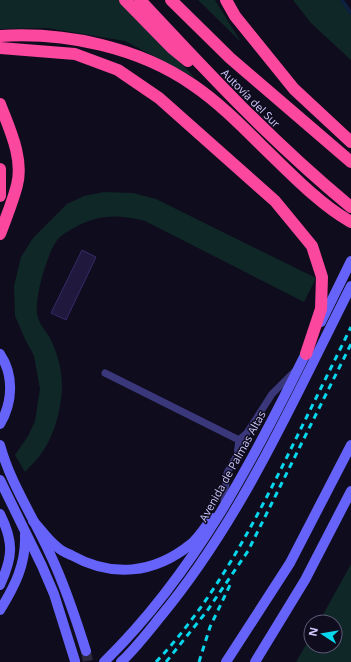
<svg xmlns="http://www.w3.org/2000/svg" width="351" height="662" viewBox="0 0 351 662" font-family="'Open Sans',sans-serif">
<rect width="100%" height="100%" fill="#0f0c1d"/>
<g fill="#0f2726">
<polygon points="0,0 122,0 195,78 125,41 47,28 0,29"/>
<polygon points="198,0 215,0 241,42"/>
<polygon points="293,0 340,0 351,15 351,60 311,23"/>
<path d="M104,192l29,1 23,6 160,79 -12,24 -159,-81c-27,-7 -48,-7 -73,8 -5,3 -13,7 -16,13 -6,8 -8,18 -12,28 -4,14 -8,29 -7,44 2,10 8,16 13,24 7,14 12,31 12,47 0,21 -7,49 -19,66 -5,8 -12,14 -18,21l-10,-17 13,-19 7,-15 5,-32 -6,-33 -9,-17 -10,-23 -1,-30 7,-29 12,-19 34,-34 17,-8z"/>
<polygon points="351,564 351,662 296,662 311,636 311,646 335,646 335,622 319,622"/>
</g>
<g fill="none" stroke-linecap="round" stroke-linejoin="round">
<polyline stroke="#0d2140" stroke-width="3.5" points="342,0 351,13"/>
</g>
<polygon fill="#20193d" stroke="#372b69" points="82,250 96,257 66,320 51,313"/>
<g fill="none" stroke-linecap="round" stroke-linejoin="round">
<polyline stroke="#2c283f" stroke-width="10" stroke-dasharray="10 5" stroke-linecap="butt" points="86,651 88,662"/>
<g stroke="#3a387b" stroke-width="7">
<polyline points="105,373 239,440"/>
<polyline points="224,501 227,473 237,455 239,440 247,433 272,394 294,372"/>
</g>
<g stroke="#6663fb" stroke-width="10">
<polyline points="321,322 351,261"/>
<path d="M0,354c14,21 13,48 0,70"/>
<path d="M0,445c11,40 34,73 51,111 14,30 25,63 35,95"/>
<polyline points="0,480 42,566 54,594 75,661"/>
<path d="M0,514c14,28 13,43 0,71"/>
<path d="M33,521c8,8 14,18 23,25 4,4 10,7 15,9 41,23 83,19 120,-11 8,-7 14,-17 21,-26"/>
<path d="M0,610c15,-24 26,-46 25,-75"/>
<path d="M104,662c91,-89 149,-201 205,-315"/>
<path d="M121,662c15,-14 27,-30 40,-46 81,-98 133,-217 190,-330"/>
<polyline points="226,662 290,563 351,445"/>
<polyline points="255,662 305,580 351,491"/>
</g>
<g stroke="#fb479e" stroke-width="12">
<polyline points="125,0 172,48 188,61"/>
<path d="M140,0c67,72 134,144 211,207"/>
<polyline points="171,0 230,58 351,162"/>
<polyline points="226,0 235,16 294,89 351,142"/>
<path d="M0,36c66,-4 138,11 193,49 25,17 47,39 68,60 27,26 58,59 90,77"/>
<polyline points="0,48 75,54 118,70 159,98 275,201 312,246 322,277 321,309 306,354"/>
<path d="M0,104c9,24 24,54 17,81 -4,16 -11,33 -17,49"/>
<polyline points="0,169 0,196"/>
</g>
<g stroke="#06d7ed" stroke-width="3" stroke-dasharray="6 5" stroke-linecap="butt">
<path d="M156,662c55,-58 94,-131 129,-201 22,-45 44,-89 66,-134"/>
<polyline points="166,662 207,611 248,551 351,344"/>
<polyline points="199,662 210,627 230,585"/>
</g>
</g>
<g text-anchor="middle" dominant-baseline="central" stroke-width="3" stroke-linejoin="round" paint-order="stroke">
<g font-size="11" fill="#cfc9fe" stroke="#0f0c1d">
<text transform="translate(251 98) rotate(45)">Autovía del Sur</text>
<text transform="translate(232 466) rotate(-61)">Avenida de Palmas Altas</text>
</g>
</g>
<g transform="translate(323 634) rotate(282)"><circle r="19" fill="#0f0c1d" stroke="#5c5877"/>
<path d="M0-3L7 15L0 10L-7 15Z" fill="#06d7ed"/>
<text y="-6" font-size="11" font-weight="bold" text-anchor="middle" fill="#cfc9fe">N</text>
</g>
</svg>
